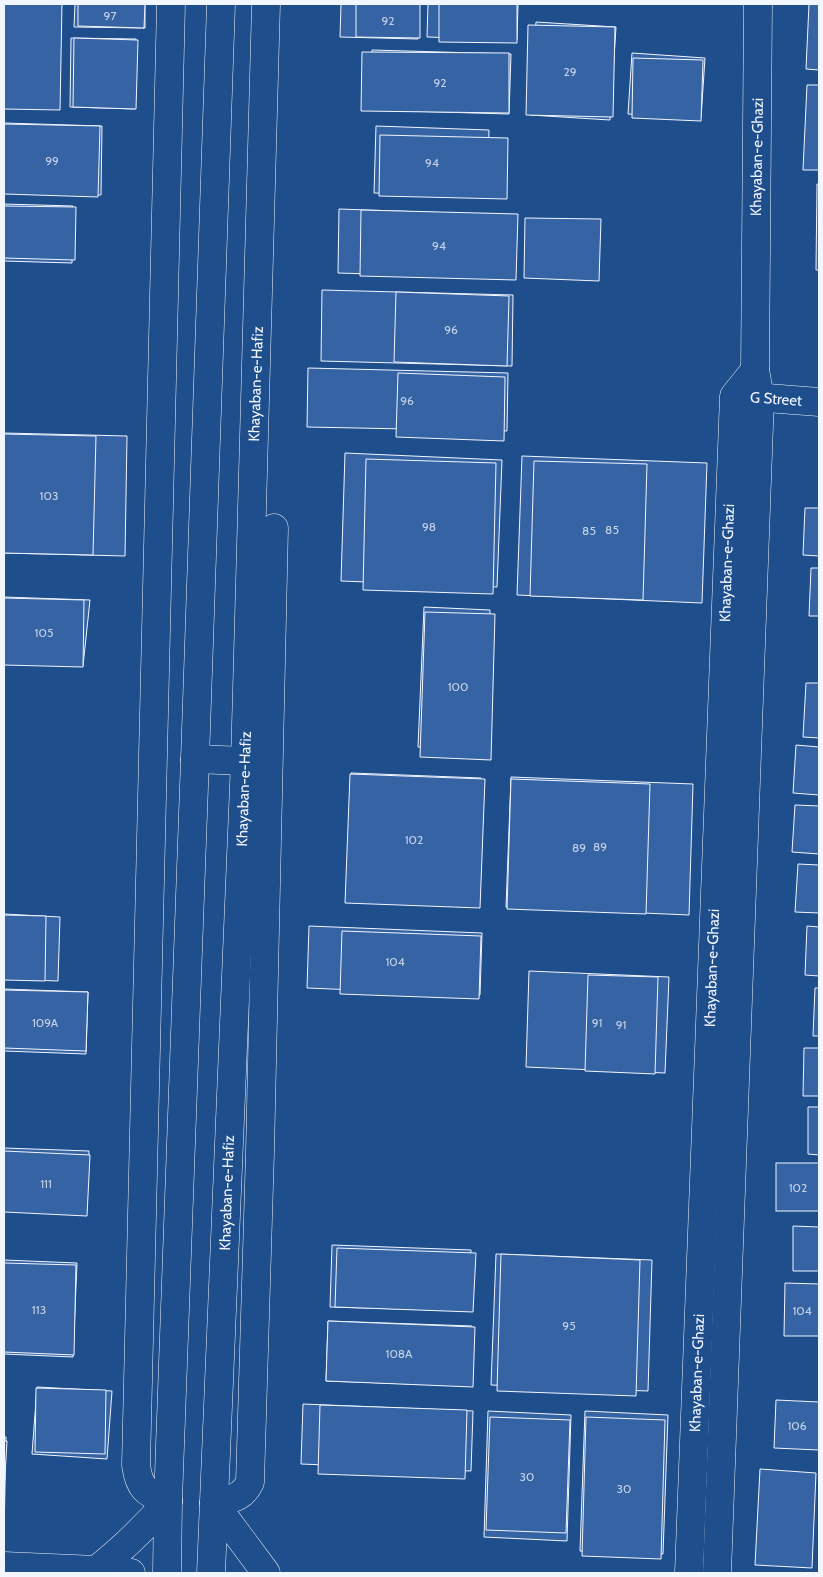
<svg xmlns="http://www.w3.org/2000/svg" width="823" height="1577" viewBox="0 0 823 1577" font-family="Cabin,sans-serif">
<rect width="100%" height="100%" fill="#1f4e8c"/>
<g fill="#3563a3" stroke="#f2f6ff">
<polygon points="4,4 61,4 59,101 4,100"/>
<polygon points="4,4 62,4 60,110 4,109"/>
<polygon points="75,4 145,4 145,28 74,27"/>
<polygon points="78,4 145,4 144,28 78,26"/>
<polygon points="341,4 419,4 418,39 340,37"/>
<polygon points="356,4 420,4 420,38 356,37"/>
<polygon points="428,4 518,4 517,40 427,37"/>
<polygon points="439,4 517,4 517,43 439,42"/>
<polygon points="809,4 819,4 819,70 806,69"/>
<polygon points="536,22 616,27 610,120 530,115"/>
<polygon points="528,25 615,27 613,117 526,115"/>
<polygon points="71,38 136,39 135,109 70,107"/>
<polygon points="74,38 138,40 136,109 73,107"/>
<polygon points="372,50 511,54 509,114 370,110"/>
<polygon points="362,52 509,53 509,113 361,111"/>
<polygon points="632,53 705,58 701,118 628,114"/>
<polygon points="633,58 703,60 701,121 632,118"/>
<polygon points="807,85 819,85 819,170 803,170"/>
<polygon points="4,123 102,126 101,195 4,193"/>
<polygon points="4,124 100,126 98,197 4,194"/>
<polygon points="376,126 489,130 487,196 374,193"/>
<polygon points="380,135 508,138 507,199 379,196"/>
<polygon points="817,184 819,184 819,270 816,270"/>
<polygon points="4,204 73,206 72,263 4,261"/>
<polygon points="4,206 76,207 75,260 4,258"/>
<polygon points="339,209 513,215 511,278 338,273"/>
<polygon points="361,210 518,214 516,280 360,276"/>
<polygon points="525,218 601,219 599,281 524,278"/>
<polygon points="322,290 513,295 512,366 321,361"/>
<polygon points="396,292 509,296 507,366 394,362"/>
<polygon points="308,368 508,373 507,431 307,427"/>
<polygon points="398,373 505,377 504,441 396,437"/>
<polygon points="4,433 127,436 125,556 4,553"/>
<polygon points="4,434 96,436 93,555 4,553"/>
<polygon points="345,453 502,460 497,587 341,581"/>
<polygon points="522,456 707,463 702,603 517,595"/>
<polygon points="366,459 496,463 493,594 363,590"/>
<polygon points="534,461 647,464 643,600 530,596"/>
<polygon points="805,508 819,508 819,556 803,555"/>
<polygon points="811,568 819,568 819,616 809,616"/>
<polygon points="4,597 90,600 83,666 4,663"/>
<polygon points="4,598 84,600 83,667 4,665"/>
<polygon points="424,607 490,610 485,750 418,747"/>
<polygon points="425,612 495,614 491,760 420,757"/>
<polygon points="806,683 819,683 819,738 803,737"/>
<polygon points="796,745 819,747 819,795 793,793"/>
<polygon points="351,773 481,778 477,905 347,900"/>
<polygon points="350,774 485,779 480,908 345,903"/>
<polygon points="511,777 693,784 689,915 506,907"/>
<polygon points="511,779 650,784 646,914 507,909"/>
<polygon points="795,805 819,806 819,854 792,852"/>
<polygon points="798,864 819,865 819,913 795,912"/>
<polygon points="4,914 60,917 58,981 4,979"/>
<polygon points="4,915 46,916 45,981 4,980"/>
<polygon points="309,926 482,933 480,995 307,988"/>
<polygon points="807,926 819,927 819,976 805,975"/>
<polygon points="342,931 481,936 479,999 340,994"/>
<polygon points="529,971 669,977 665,1073 526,1067"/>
<polygon points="588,975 658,977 655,1074 585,1071"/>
<polygon points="815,988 819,988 819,1036 813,1036"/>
<polygon points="4,989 88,992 86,1054 4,1051"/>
<polygon points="4,990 88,992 86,1051 4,1048"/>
<polygon points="804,1048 819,1048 819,1096 803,1096"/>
<polygon points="808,1107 819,1107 819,1155 808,1154"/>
<polygon points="4,1148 89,1151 87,1211 4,1209"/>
<polygon points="4,1151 90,1155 87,1216 4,1212"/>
<rect x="776" y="1163" width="43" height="48"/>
<polygon points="793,1226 819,1227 819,1271 793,1271"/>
<polygon points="332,1245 471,1250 469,1311 330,1307"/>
<polygon points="337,1248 476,1253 473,1312 335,1307"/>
<polygon points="496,1254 652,1260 648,1391 491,1385"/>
<polygon points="501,1254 640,1260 636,1396 497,1391"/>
<polygon points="4,1260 77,1263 73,1357 4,1354"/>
<polygon points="4,1263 76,1265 74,1355 4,1352"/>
<polygon points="785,1283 819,1284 819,1336 784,1336"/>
<polygon points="328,1321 472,1326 470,1386 326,1381"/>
<polygon points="328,1321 475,1327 473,1387 326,1381"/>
<polygon points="37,1387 112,1391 107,1459 32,1454"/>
<polygon points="36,1388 106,1390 105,1454 35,1452"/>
<polygon points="776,1400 819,1402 819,1450 774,1448"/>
<polygon points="303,1404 473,1411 471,1471 301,1464"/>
<polygon points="320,1405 467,1410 465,1479 318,1474"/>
<polygon points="488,1411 571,1415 567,1541 484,1537"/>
<polygon points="585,1411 668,1415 663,1554 580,1551"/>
<polygon points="490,1417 570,1420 566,1533 486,1530"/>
<polygon points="586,1417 665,1420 661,1559 582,1556"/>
<polygon points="4,1437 6,1437 4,1536"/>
<polygon points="4,1441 7,1441 4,1493"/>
<polygon points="760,1469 816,1473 812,1568 755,1565"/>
</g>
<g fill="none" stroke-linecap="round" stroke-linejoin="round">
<defs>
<g id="minor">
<polyline points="741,396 819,402"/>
<path d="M168,1501c-22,-7 -29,-13 -32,-36l35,-1461"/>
<path d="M214,1503c16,-4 28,-4 36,-21l10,-330 14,-624"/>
<polyline points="4,1566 96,1570 131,1573"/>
<polyline points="689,1573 734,396 755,370"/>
<polyline points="717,1573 760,398 755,370 758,4"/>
</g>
<g id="major">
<polyline points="195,759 245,761"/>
<polyline points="214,1503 266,1573"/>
<path d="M96,1570c27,-21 50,-44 72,-69"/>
<polyline points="167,1573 168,1501 195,759 221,4"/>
<polyline points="211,1573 245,761 266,4"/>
</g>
</defs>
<use href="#minor" stroke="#f2f6ff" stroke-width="29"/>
<use href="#major" stroke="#f2f6ff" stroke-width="29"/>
<use href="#minor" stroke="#1f4e8c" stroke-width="28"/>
<use href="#major" stroke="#1f4e8c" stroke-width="28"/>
</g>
<g text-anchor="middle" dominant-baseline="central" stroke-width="4" stroke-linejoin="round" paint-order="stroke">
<g font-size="12" fill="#c3d1e8">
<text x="110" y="15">97</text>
<text x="388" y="20">92</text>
<text x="570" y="71">29</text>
<text x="440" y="82">92</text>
<text x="52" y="160">99</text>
<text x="432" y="162">94</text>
<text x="439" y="245">94</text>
<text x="451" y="329">96</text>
<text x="407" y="400">96</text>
<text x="49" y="495">103</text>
<text x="429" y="526">98</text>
<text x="612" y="529">85</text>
<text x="589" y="530">85</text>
<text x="44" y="632">105</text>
<text x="458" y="686">100</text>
<text x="414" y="839">102</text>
<text x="600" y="846">89</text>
<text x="579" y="847">89</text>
<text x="395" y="961">104</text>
<text x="45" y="1022">109A</text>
<text x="597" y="1022">91</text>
<text x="621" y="1024">91</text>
<text x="46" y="1183">111</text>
<text x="798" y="1187">102</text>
<text x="39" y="1309">113</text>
<text x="802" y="1310">104</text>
<text x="569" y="1325">95</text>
<text x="399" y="1353">108A</text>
<text x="797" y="1425">106</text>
<text x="527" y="1476">30</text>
<text x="624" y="1488">30</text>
</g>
<g font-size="15" fill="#f2f6ff" stroke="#1f4e8c">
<text transform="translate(757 157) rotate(-89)">Khayaban-e-Ghazi</text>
<text transform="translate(256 384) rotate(-88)">Khayaban-e-Hafiz</text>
<text transform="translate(776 399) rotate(4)">G Street</text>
<text transform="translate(727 563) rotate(-88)">Khayaban-e-Ghazi</text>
<text transform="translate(244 789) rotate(-88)">Khayaban-e-Hafiz</text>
<text transform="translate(712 968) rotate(-88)">Khayaban-e-Ghazi</text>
<text transform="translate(227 1193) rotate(-88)">Khayaban-e-Hafiz</text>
<text transform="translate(697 1373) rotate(-88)">Khayaban-e-Ghazi</text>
</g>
</g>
<rect width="823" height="1577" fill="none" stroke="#f2f6ff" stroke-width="10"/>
</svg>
